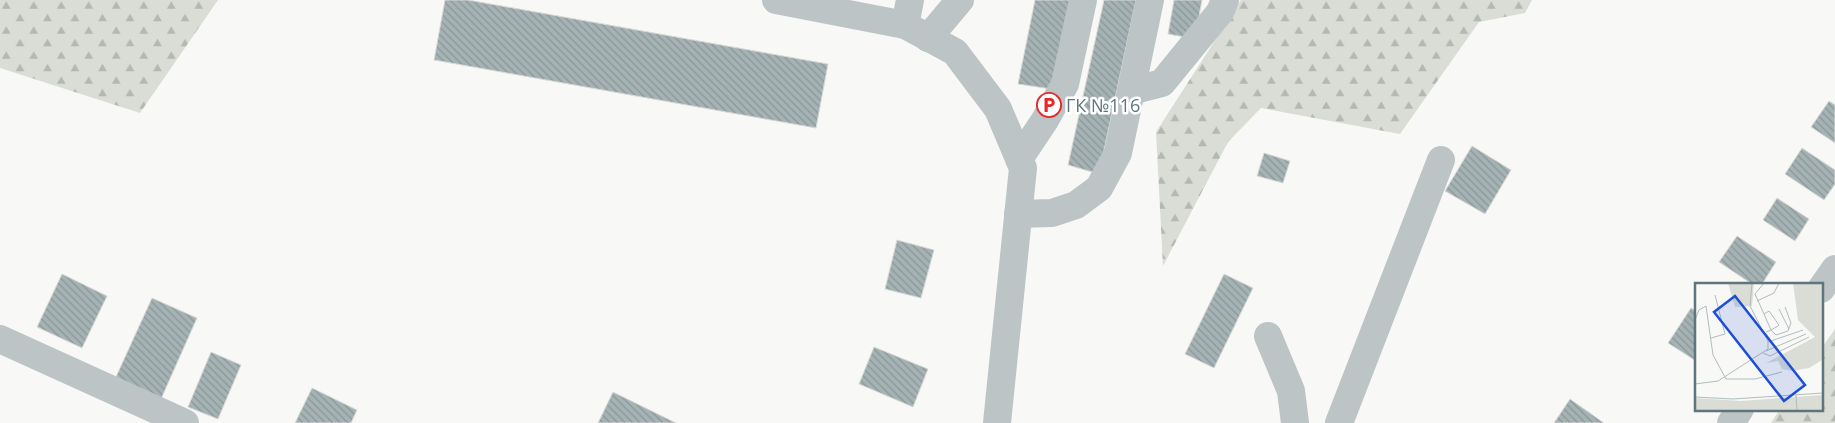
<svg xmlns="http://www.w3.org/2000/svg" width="1835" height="423" viewBox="0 0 1835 423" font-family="'Open Sans',sans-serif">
<defs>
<pattern id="forest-firs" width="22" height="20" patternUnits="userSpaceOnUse" patternTransform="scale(1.25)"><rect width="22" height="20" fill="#daddd5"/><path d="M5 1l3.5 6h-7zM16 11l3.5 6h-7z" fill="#b4b8b2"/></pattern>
<pattern id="building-back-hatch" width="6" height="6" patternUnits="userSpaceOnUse" patternTransform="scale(1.25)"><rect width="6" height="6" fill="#a6b3b5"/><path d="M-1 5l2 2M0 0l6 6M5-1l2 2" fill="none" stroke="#8a9698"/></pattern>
</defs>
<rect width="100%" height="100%" fill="#f8f8f6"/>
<g fill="url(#forest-firs)">
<polygon points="0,0 218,0 140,113 0,68"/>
<polygon points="1241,0 1532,0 1525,13 1479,22 1400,134 1261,108 1228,142 1163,266 1156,132"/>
<polygon points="1835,329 1835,423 1771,423 1780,409 1821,409 1821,349"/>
</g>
<g fill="url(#building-back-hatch)" stroke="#dad9d8">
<polygon points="445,0 468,0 828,64 816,128 434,60"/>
<polygon points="1035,0 1070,0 1051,89 1018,84"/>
<polygon points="1104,0 1136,0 1099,174 1068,165"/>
<polygon points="1174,0 1202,0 1195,39 1168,34"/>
<polygon points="1829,101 1835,105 1835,143 1811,127"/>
<polygon points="1472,146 1511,170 1485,214 1445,191"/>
<polygon points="1802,148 1835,170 1835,184 1824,200 1785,174"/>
<polygon points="1264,153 1290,161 1283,183 1257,176"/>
<polygon points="1777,198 1809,219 1795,241 1763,220"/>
<polygon points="1737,236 1776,262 1762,284 1752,284 1719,262"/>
<polygon points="897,240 934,250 921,298 885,289"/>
<polygon points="62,274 107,296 82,348 37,327"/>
<polygon points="1224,274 1253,288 1214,368 1185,354"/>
<polygon points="152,298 197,318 161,399 115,379"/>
<polygon points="1691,308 1696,311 1696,361 1668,343"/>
<polygon points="874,347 928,369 913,407 859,384"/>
<polygon points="211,352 241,365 218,419 188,407"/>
<polygon points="312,388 357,410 351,423 295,423"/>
<polygon points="613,392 676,423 598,423"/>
<polygon points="1570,399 1604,423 1554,423"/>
</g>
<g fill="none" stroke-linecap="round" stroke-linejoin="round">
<g stroke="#bcc4c6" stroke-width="28">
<polyline points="776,0 905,25 955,52 998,109 1023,168 997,423"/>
<polyline points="905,25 910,0"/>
<polyline points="928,38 960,0"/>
<polyline points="1131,91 1162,83 1220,12 1225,0"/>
<polyline points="1019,159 1045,120 1065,84 1083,0"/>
<polyline points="1018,214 1052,213 1076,205 1099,188 1118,153 1150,0"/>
<polyline points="1821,289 1835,269"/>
<polyline points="1268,336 1291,391 1295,423"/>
<polyline points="0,339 185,423"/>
<polyline points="1339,423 1441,160"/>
<polyline points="1731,423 1740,409"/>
</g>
</g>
<defs>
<symbol id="parking-ring" viewBox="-11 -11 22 22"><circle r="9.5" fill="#fff" stroke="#e6282b" stroke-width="1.5"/><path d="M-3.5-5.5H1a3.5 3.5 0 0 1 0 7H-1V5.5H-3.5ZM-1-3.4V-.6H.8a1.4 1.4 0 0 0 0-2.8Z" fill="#e6282b"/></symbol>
</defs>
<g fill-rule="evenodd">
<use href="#parking-ring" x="1035" y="91" width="28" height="28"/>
</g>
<g text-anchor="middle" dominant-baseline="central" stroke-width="5" stroke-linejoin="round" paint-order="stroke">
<g font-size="18" fill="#5e767b" stroke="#fff" text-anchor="start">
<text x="1066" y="105">ГК №116</text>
</g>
</g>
<g transform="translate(1695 283)">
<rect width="128" height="128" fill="#f8f8f6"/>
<path d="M33,0h26l-2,23 -17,1zM98,0h29v77l-13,8 -17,3 -10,-2 -4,-8 -12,2 49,-26 -17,-17zM127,112v15h-127v-12l46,3z" fill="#daddd5"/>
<path fill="none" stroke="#b1bcbe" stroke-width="1" d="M62,18l17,-8 5,-10M84,26l10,20M69,31l-9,-20 9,-11M0,37l4,-10 7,-4 7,49 13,24h29l27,-7M71,49l5,-2 7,-4 1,-1 -10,-14 -5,3 7,16 5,5 12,-4 3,-8 -6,-16M16,55l14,-4 -10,-39M73,59l35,-12M71,68l40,-17M68,70l7,3 39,-19M0,101l23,-3 50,-32v-8l-18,-35 2,-23M101,112l1,15M0,114l38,2 90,-6"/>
<path fill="#1d4ed8" fill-opacity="0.15" stroke="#1d4ed8" stroke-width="2.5" d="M40,13l70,89 -21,16 -70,-89z"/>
<rect width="128" height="128" fill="none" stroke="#5e767b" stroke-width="2.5"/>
</g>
</svg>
